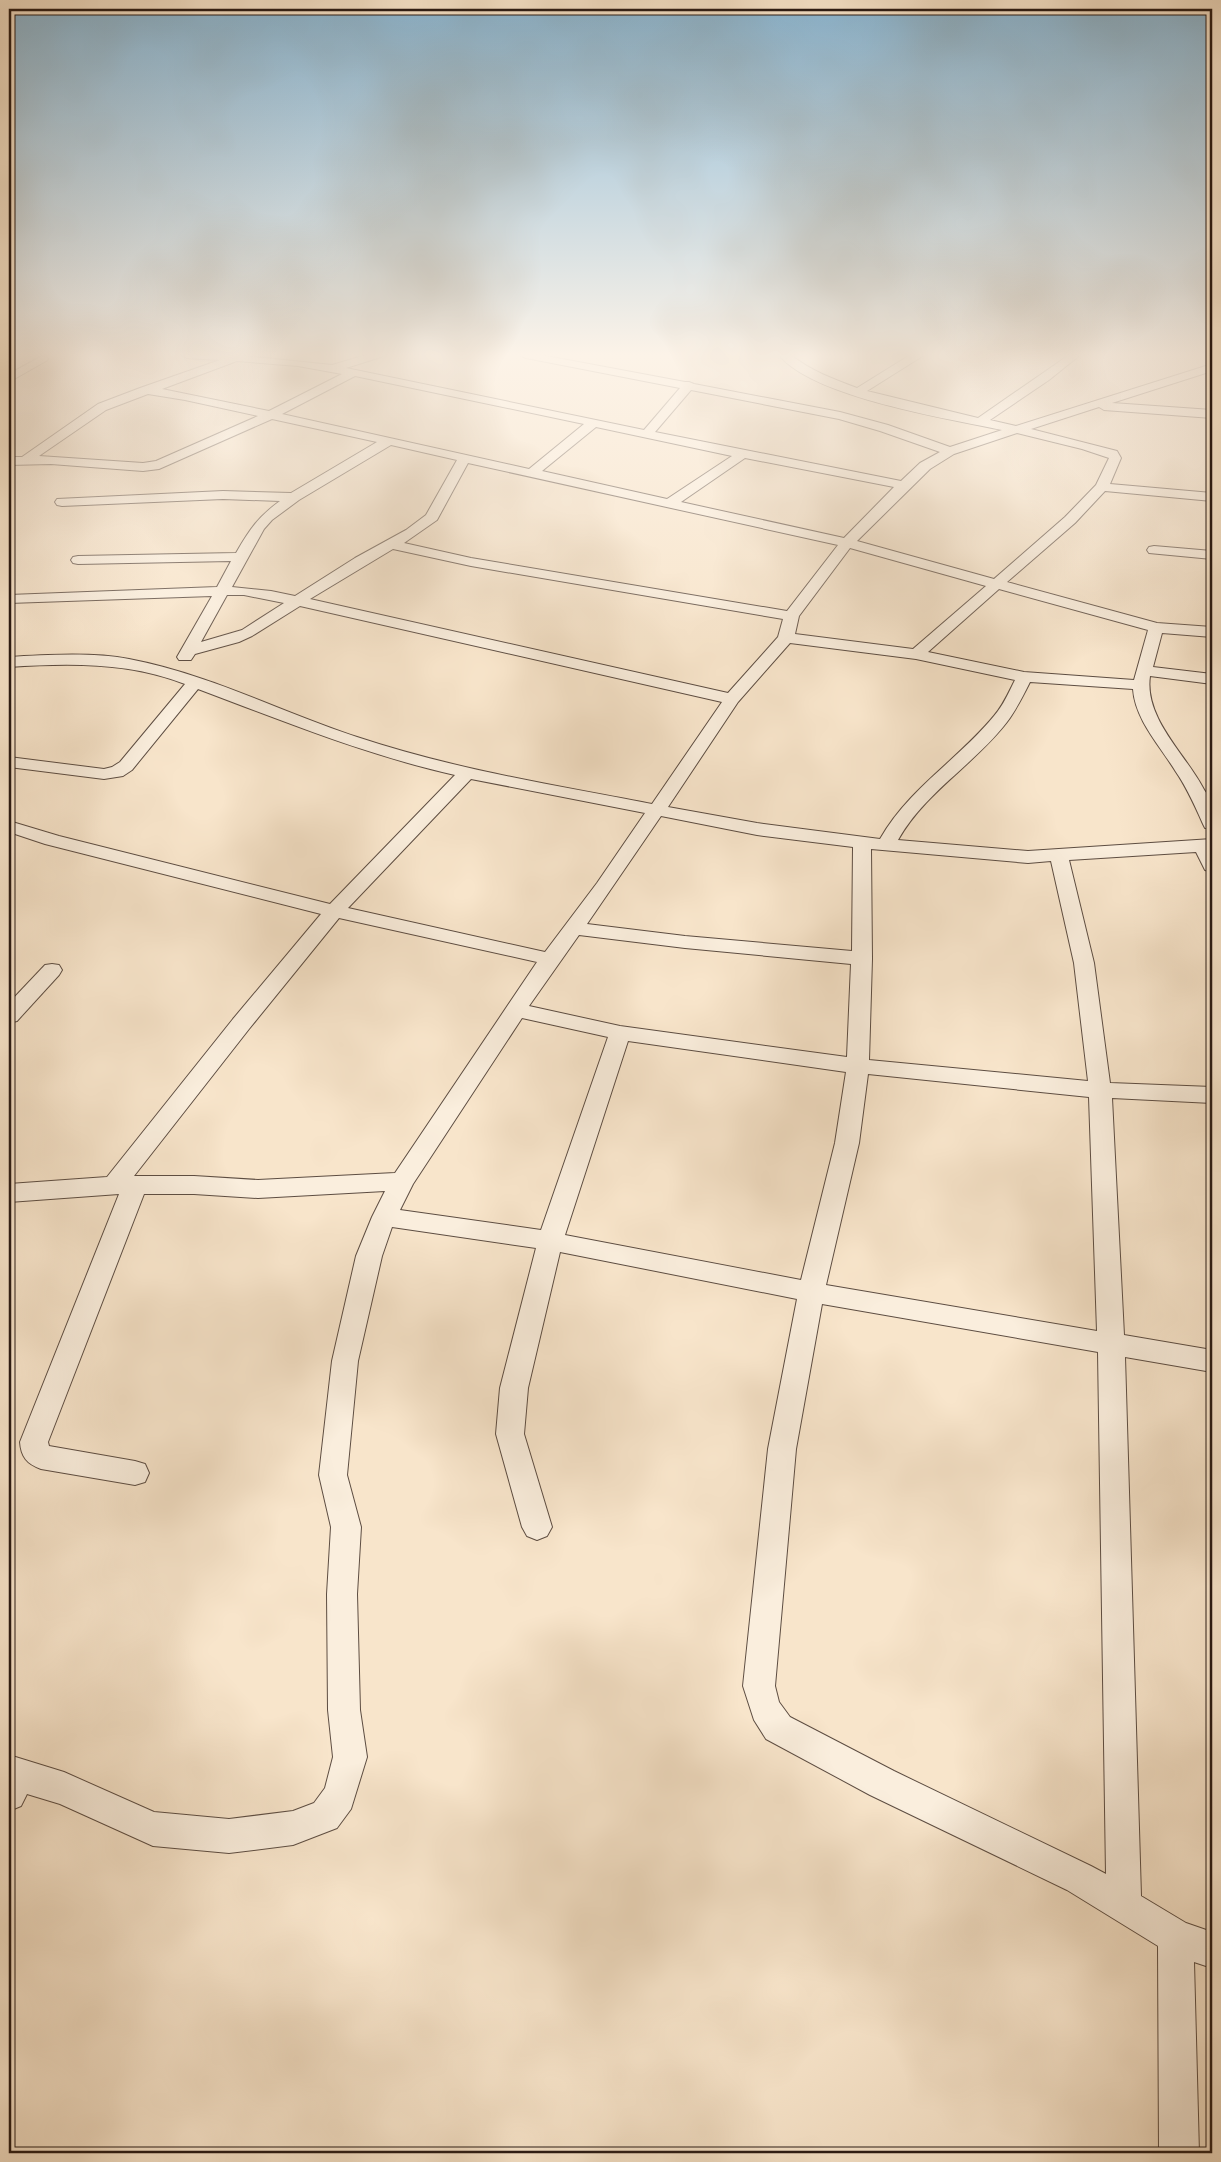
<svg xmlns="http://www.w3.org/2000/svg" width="1221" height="2162" viewBox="0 0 1221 2162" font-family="'Gentium Book Plus',serif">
<rect width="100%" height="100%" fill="#f8e5cb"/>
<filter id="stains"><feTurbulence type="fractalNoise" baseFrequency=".004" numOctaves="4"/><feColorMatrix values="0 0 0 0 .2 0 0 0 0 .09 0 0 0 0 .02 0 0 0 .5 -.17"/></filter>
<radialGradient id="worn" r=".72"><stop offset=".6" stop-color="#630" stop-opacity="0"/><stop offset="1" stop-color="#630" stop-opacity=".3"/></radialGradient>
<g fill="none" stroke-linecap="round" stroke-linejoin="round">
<defs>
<g id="minor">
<path d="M182,355h54l96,10 34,-10h16l-1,2 -35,11 298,62 36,-42 -154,-30 -6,-3h21l144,27h4l5,2 146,28 48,13 62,22 52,-17c-53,-11 -190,-33 -223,-75h12c20,16 42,24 66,33l53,-33h12l-1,2 -54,34 111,27 91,-63h11l-31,25 -59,40 26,6 196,-62v7l-100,32 100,7v8l-108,-8 -5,-3 -68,22 86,22 4,7 -11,26 102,9v8l-107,-10 -30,32 -68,59 150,41 55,4v10l-50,-4 -9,34 59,7v10l-62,-8c-6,41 34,77 52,110 3,6 9,13 10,20 2,8 0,16 0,23l-7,-1 -2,-4c-8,-18 -16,-36 -27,-52 -15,-25 -41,-52 -43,-83l-103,-7c-7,14 -14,28 -23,40 -33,43 -82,70 -109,118l130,11 184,-12v33l-7,-2 -9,-18 -127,8 25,103 16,120 102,4v16l-100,-5 12,237 88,15v22l-87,-15 16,539 45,27 26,9v36l-18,-6 5,191h-40l-1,-207 -91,-56 -197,-95 -104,-56 -12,-19 -11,-34 25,-237 29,-150 -237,-47 -32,136 -4,46 28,93 -5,9 -10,4 -10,-4 -5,-9 -26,-93 4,-46 36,-140 -144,-21 -10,29 -24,105 -11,114 14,52 -4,67 3,116 7,47 -16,52 -14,19 -44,17 -64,8 -76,-7 -93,-42 -33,-10 -6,12 -12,5v-56l55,17 90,40 75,7 64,-8 21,-8 11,-15 8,-31 -5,-47 -1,-116 4,-67 -12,-52 13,-114 24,-105 16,-39 13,-26 -127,7 -64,-4h-50l-96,248 1,4 86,15 10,3 4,9 -4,9 -10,3 -94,-16c-14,-5 -20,-12 -21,-27l99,-248 -110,8v-18l98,-7 126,-158 88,-105 -276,-70 -36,-12v-11l50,15 271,68 125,-129c-89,-20 -172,-54 -257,-86l-66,81 -9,6 -19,3 -95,-12v-10l95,12 8,-2 8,-5 65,-78c-56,-22 -117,-21 -176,-17v-10c37,-2 83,-5 120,2 80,15 152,53 228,78 96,32 196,48 295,67l70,-102 -422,-96 -48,30 -13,6 -44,12 -4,6h-12l-2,-3 35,-61 -203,7v-8l208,-8 14,-26 -153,3 -5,-1 -2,-3 2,-3 5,-1 158,-3c14,-24 22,-36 44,-52l-57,-2 -161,7 -5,-1 -2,-3 2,-3 166,-8 68,2 86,-51 -105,-23 -113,50 -16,2 -92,-7 -42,1v-8h13l76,-53 42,-16 80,-28 -33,-2zM237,361l61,5 44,8 -73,37 -107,-22zM355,376l229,48 -55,45 -247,-55zM691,390l148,29 41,12 60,21 -20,11 -19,18 -246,-49zM148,394l37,6 73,16 -102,45 -13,2 -104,-7 67,-46zM596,427l136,29 -65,43 -125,-28zM1017,433l65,16 27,9 -13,27 -31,32 -71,62 -137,-38 73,-72 24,-15zM391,445l66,15 -31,55 -20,15 -51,28 -60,38 -24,-5 -39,-4 32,-58 8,-9 27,-20zM745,458l149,29 -50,51 -163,-36zM468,463l370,82 -51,66 -316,-53 -67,-15 33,-23zM850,548l136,38 -73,63 -118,-15 4,-18zM393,549l78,17 312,53 -5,18 -50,56 -418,-94zM999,589l149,41 -14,50 -110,-8 -96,-20zM227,595h17l40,8 -42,27 -41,12zM790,643l126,16 99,21c-6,12 -12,26 -21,36 -36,44 -85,72 -114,123l-123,-16 -89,-16 70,-105zM471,779l174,34 -48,70 -52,69 -197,-44zM661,816l96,19 96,12 -1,104 -167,-15 -98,-12zM871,849l157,14 23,-2 23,102 14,118 -219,-21 3,-101zM339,918l198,44 -142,211 -137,7 -64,-4h-60l115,-147zM579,935l106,13 166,16 -4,93 -227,-31 -91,-20zM522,1018l86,19 -67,193 -141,-20 13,-26zM628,1041l218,31 -11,71 -34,137 -236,-45zM868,1074l221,23 8,234 -271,-46 33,-142zM822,1304l276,48 8,522 -15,-8 -197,-95 -104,-54 -11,-15 -4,-16 21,-237z"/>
<polygon points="42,356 46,357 48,359 46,361 9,382 9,374"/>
<polygon points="1154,546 1212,551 1212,559 1149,553 1147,550 1149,547"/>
<polygon points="52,964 59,965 62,970 59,975 17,1021 9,1023 9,1003 45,965"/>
</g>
</defs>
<use href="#minor" stroke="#5d4d42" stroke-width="2"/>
<use href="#minor" fill="#faeedd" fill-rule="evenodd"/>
</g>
<linearGradient id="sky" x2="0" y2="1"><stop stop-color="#8ab8d6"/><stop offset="0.54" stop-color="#fcf3e8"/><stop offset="1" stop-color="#fcf3e8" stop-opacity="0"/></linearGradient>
<rect width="1221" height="657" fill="url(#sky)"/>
<rect width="1221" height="2162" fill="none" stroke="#f8e5cb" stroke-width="30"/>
<rect x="10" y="10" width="1201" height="2142" fill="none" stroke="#291a14" stroke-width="2.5"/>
<rect x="15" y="15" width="1191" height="2132" fill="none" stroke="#291a14"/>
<rect width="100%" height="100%" filter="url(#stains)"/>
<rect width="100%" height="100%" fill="url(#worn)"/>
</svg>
